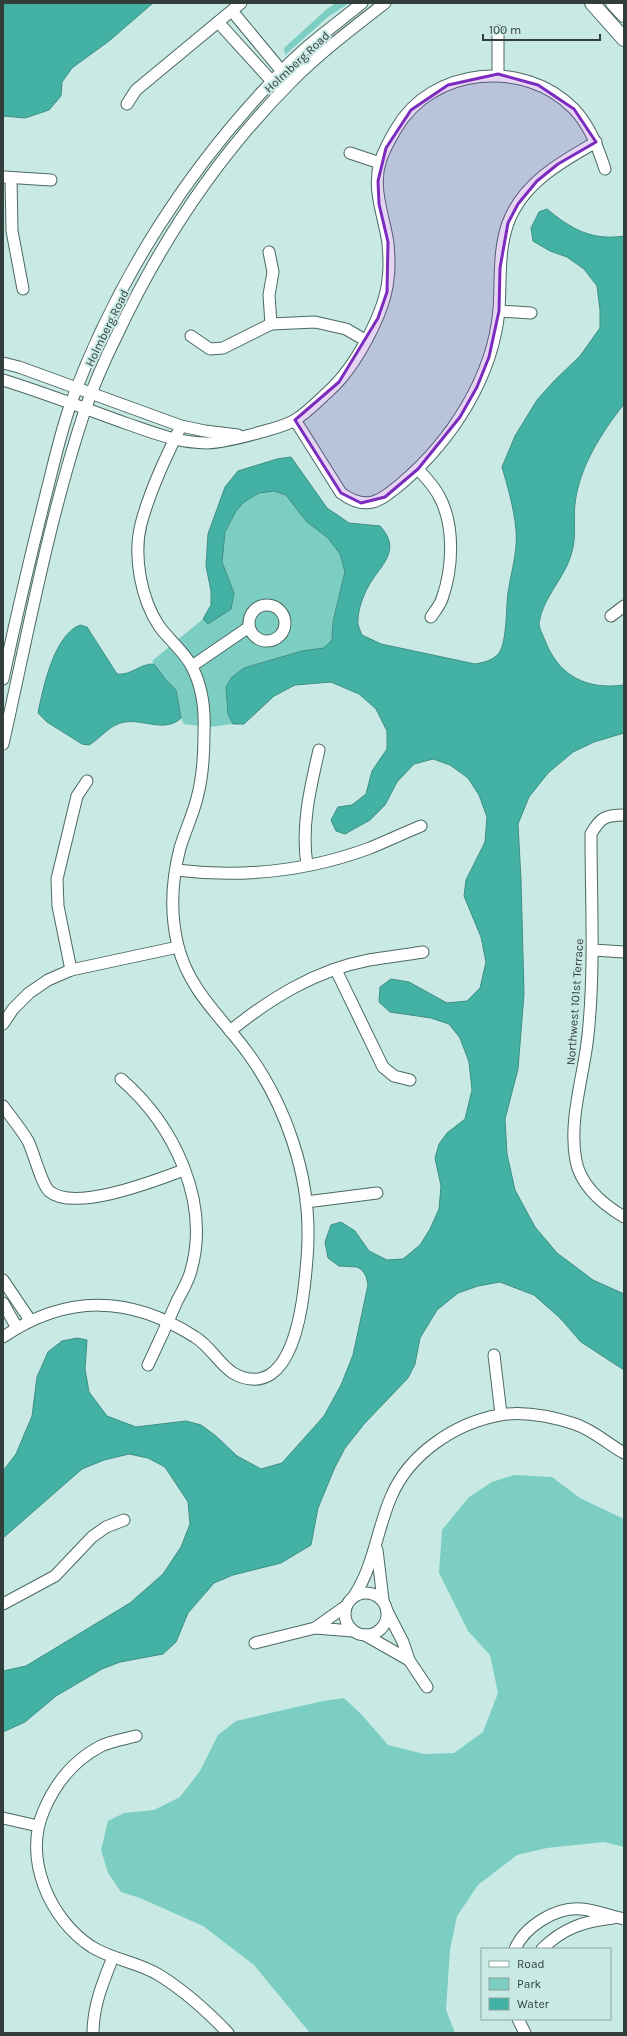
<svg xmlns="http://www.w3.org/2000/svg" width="627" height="2036" viewBox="0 0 627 2036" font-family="Karla,sans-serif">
<rect width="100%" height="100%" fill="#c9eae4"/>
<g fill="#7ccec3">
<polygon points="336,3 349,3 328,17 285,55 284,48 327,9"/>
<polygon points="274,491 286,495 306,521 328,538 340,554 345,572 332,620 332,640 324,648 302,651 244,668 232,677 226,687 228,714 233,724 210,727 184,724 181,718 176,690 165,679 152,661 203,619 208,624 231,609 234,593 222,562 225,533 236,511 244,502 259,493"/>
<polygon points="514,1475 552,1477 580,1498 624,1519 624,1847 604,1842 547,1848 517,1855 478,1885 457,1916 450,1950 446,2010 455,2033 310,2033 254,1965 203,1926 140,1898 121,1892 108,1873 101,1850 108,1821 124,1813 154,1810 180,1797 200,1771 218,1735 236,1721 323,1701 344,1698 362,1715 388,1745 424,1754 454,1753 483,1732 498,1693 490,1655 468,1631 439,1573 442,1530 469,1497 492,1482"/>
</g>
<g fill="#43b2a5" stroke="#3e8f85">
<polygon points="3,3 153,3 109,41 72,68 62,82 61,96 49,110 25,118 3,116"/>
<path d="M547,209c24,20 45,32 77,27v168c-22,28 -45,63 -49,100 -2,17 2,33 -4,51 -7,24 -28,42 -32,68 0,6 5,14 7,20 14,34 42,47 78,42v48l-30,9 -21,10 -25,21 -19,24 -11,27 3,56 3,114 -6,75 -13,50 2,35 8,36 20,37 22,26 36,27 31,14v76l-43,-28 -21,-24 -26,-23 -34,-13 -22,4 -20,7 -21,17 -17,28 -5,26 -7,14 -44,46 -19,24 -10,19 -17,41 -7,37 -30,18 -48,12 -19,8 -26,30 -12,29 -13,12 -43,8 -18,7 -46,27 -31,26 -22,10v-61l23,-5 104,-63 33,-29 18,-27 9,-23 -2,-22 -23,-35 -17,-9 -19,-4 -25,6 -22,9 -79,69v-67l13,-17 16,-38 5,-39 11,-25 14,-11 15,-3 10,2 -2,29 4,23 18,24 29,11 50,-6 15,4 15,11 21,20 24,13 21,-6 42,-47 17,-31 12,-30 15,-70 -2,-9 -4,-6 -5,-3 -18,-1 -11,-8 -3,-16 6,-17 10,-3 14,9 14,20 18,9 16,-1 17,-14 10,-16 9,-20 2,-23 -6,-28 4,-14 8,-11 18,-14 7,-29 -3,-28 -9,-24 -11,-14 -18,-6 -41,-6 -11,-10 1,-15 11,-8 18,3 38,21 20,-2 13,-13 6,-26 -5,-25 -17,-41 2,-16 19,-38 2,-25 -8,-22 -11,-17 -18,-13 -17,-6 -19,5 -17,18 -12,23 -15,15 -25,14 -9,-3 -5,-11 7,-13 14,-2 14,-11 6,-23 15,-22v-18l-11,-22 -17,-15 -28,-12 -36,3 -21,11 -30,28h-11l-5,-10 -2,-27 6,-10 12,-9 58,-17 22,-3 8,-8 1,-20 12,-48 -5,-18 -12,-16 -22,-17 -20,-26 -12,-4 -15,2 -15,9 -8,9 -11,21 -3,30 12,31 -3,16 -23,15 -5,-5 8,-14v-14l-5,-25 2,-32 17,-47 13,-16 39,-12 14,-2 36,51 22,15 31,3c23,25 0,39 -12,61 -5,9 -10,23 -10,33 -1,4 2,10 4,15l19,9 94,20c10,-2 17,-3 24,-11 8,-11 7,-46 9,-60 3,-21 10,-42 8,-63 -2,-22 -8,-42 -14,-63l13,-31 22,-36 17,-19 26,-25 20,-28v-18l-3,-24 -13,-17 -17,-12 -17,-6 -17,-10 -2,-13 8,-16z"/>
<path d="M80,625l7,2 30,47c14,2 24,-11 37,-10l11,15 11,11 5,28c-15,15 -38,1 -56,4 -15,2 -24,16 -36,23l-7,-1 -35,-22 -9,-9c5,-25 16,-78 42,-88z"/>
</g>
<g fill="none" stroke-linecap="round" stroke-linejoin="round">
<defs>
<g id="minor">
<polyline points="232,11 285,75"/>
<polyline points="218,22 277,87"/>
<polyline points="498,74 498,31"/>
<polyline points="127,104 136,90 241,3"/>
<polyline points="350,153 380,163"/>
<polyline points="4,177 51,180"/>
<polyline points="11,178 12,231 23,289"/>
<polyline points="269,252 273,272 269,295 271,324"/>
<polyline points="499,311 531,313"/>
<polyline points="191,336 210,349 223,348 271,324 315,322 346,329 365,340"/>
<polyline points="3,363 19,367 181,426 205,431 238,435"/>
<path d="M3,380c42,13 83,29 125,44 26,9 51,19 79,19 19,-1 36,-6 54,-11 11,-3 24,-6 34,-12 13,-8 24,-20 35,-30 25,-23 55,-77 58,-111 2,-12 1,-24 0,-36 -4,-27 -16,-53 -8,-81 4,-12 10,-23 16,-33 36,-62 128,-71 178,-20 16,17 24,39 31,60"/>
<path d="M295,420l46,73c26,19 39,8 61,-10 50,-43 91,-106 97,-173 2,-29 -1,-59 9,-87 15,-40 53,-61 88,-81"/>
<path d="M418,469c7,8 16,17 21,27 16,29 14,72 3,103 -2,6 -7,12 -11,18"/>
<circle cx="267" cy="623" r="18"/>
<polyline points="611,616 624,606"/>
<polyline points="192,666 249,627"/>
<path d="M3,679c13,-61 27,-121 42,-181 8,-31 15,-64 26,-95 46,-124 118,-237 210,-331 24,-26 54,-47 81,-69"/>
<path d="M3,744c25,-111 46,-226 82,-334 9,-26 20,-51 32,-75 44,-94 102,-181 175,-254 29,-29 61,-53 93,-78"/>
<path d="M624,815c-19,0 -24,3 -33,19 0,67 4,134 -3,201 -4,41 -20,85 -12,126 5,25 28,44 48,56"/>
<path d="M307,865c-6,-39 3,-76 12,-115"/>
<path d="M176,870c66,8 132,1 194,-22 17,-7 34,-15 51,-22"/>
<polyline points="593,950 624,952"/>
<polyline points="71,970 58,906 57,879 77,796 87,781"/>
<polyline points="336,970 383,1067 394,1076 410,1080"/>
<polyline points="3,1024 13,1009 29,993 48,980 71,970 178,947"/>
<path d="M230,1031c41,-33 86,-61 139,-71 18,-3 36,-5 54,-8"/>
<path d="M121,1079c53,46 91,124 69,195 -3,9 -8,18 -13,27 -9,21 -19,43 -29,64"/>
<path d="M3,1106c8,11 18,23 25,35 6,12 13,42 21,50 25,22 108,-11 135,-21"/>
<polyline points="306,1202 377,1193"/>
<polyline points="3,1280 30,1320"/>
<polyline points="3,1303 17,1328"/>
<path d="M3,1337c64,-43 127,-42 192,0 15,9 24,27 38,36 12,7 26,9 38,1 22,-15 30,-60 33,-85 2,-17 4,-35 4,-53 1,-62 -22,-129 -58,-180 -26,-37 -60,-63 -72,-110 -8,-32 -6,-67 2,-98 5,-17 13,-33 17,-50 6,-21 7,-45 7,-66 1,-21 -2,-46 -12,-65 -7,-15 -23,-27 -33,-41 -18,-27 -26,-70 -18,-102 9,-34 25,-67 40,-98"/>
<polyline points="494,1355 501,1414"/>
<polyline points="377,1550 383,1600"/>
<circle cx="366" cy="1614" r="21"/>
<path d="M354,1596c20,-30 23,-67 37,-99 18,-43 64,-74 109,-82 23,-4 53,2 75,9 18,6 33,20 49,29"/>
<polyline points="3,1604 55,1576 92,1537 106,1527 124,1520"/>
<polyline points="387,1611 403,1642 409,1660 427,1687"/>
<polyline points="315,1628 353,1631"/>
<polyline points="365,1635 409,1660"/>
<polyline points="255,1643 315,1628 346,1606"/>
<path d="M136,1736c-11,3 -25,5 -35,10 -27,14 -45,36 -57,64 -21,48 5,109 48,137 21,13 46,15 67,28 26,16 48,36 69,58"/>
<polyline points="3,1818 38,1826"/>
<path d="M515,1949c10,-23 41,-42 66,-40 15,1 28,7 43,10"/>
<path d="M542,1949c21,-21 43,-28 71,-31"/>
<polyline points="518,2019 525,2033"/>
<path d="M93,2033c0,-27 10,-51 20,-76"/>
</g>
<g id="major">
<polyline points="592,3 624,39"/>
<polyline points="613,3 624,15"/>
</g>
</defs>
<use href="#minor" stroke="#4b6863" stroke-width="13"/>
<use href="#major" stroke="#4b6863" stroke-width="16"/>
<use href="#minor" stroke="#fff" stroke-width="11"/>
<use href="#major" stroke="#fff" stroke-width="14"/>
</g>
<path fill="#7b2cbf" fill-opacity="0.2" stroke="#7b2cbf" stroke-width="3" stroke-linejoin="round" d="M498,74l40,11 36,24 22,33 -38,22 -21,17 -19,23 -10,19 -8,45 -1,43 -10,46 -12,30 -17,30 -42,52 -33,28 -24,6 -20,-10 -46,-73 44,-38 39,-64 9,-26 1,-50 -9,-38 -1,-23 8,-33 25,-38 37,-25z"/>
<g text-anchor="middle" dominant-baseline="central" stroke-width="4" stroke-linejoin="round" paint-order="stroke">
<g font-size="12" fill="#313e3b" stroke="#c9eae4">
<text transform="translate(297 62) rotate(-43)">Holmberg Road</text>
<text transform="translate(107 328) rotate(-64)">Holmberg Road</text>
<text transform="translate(575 1002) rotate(-86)">Northwest 101st Terrace</text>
</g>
</g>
<rect width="627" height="2036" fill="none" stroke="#313e3b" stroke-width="8"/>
<rect x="481" y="1948" width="130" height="72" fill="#c9eae4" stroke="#8ca5a0"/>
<rect x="489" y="1961" width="20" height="6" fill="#ffffff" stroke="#8ca5a0"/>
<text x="517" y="1968" font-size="12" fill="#313e3b">Road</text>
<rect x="489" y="1978" width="20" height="12" fill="#7ccec3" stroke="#8ca5a0"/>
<text x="517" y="1988" font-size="12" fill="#313e3b">Park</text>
<rect x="489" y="1998" width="20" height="12" fill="#43b2a5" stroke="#8ca5a0"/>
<text x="517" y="2008" font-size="12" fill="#313e3b">Water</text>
<path d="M483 34v6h117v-6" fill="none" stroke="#313e3b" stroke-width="2"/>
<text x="489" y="34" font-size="12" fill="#313e3b" stroke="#c9eae4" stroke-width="3" paint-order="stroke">100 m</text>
</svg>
